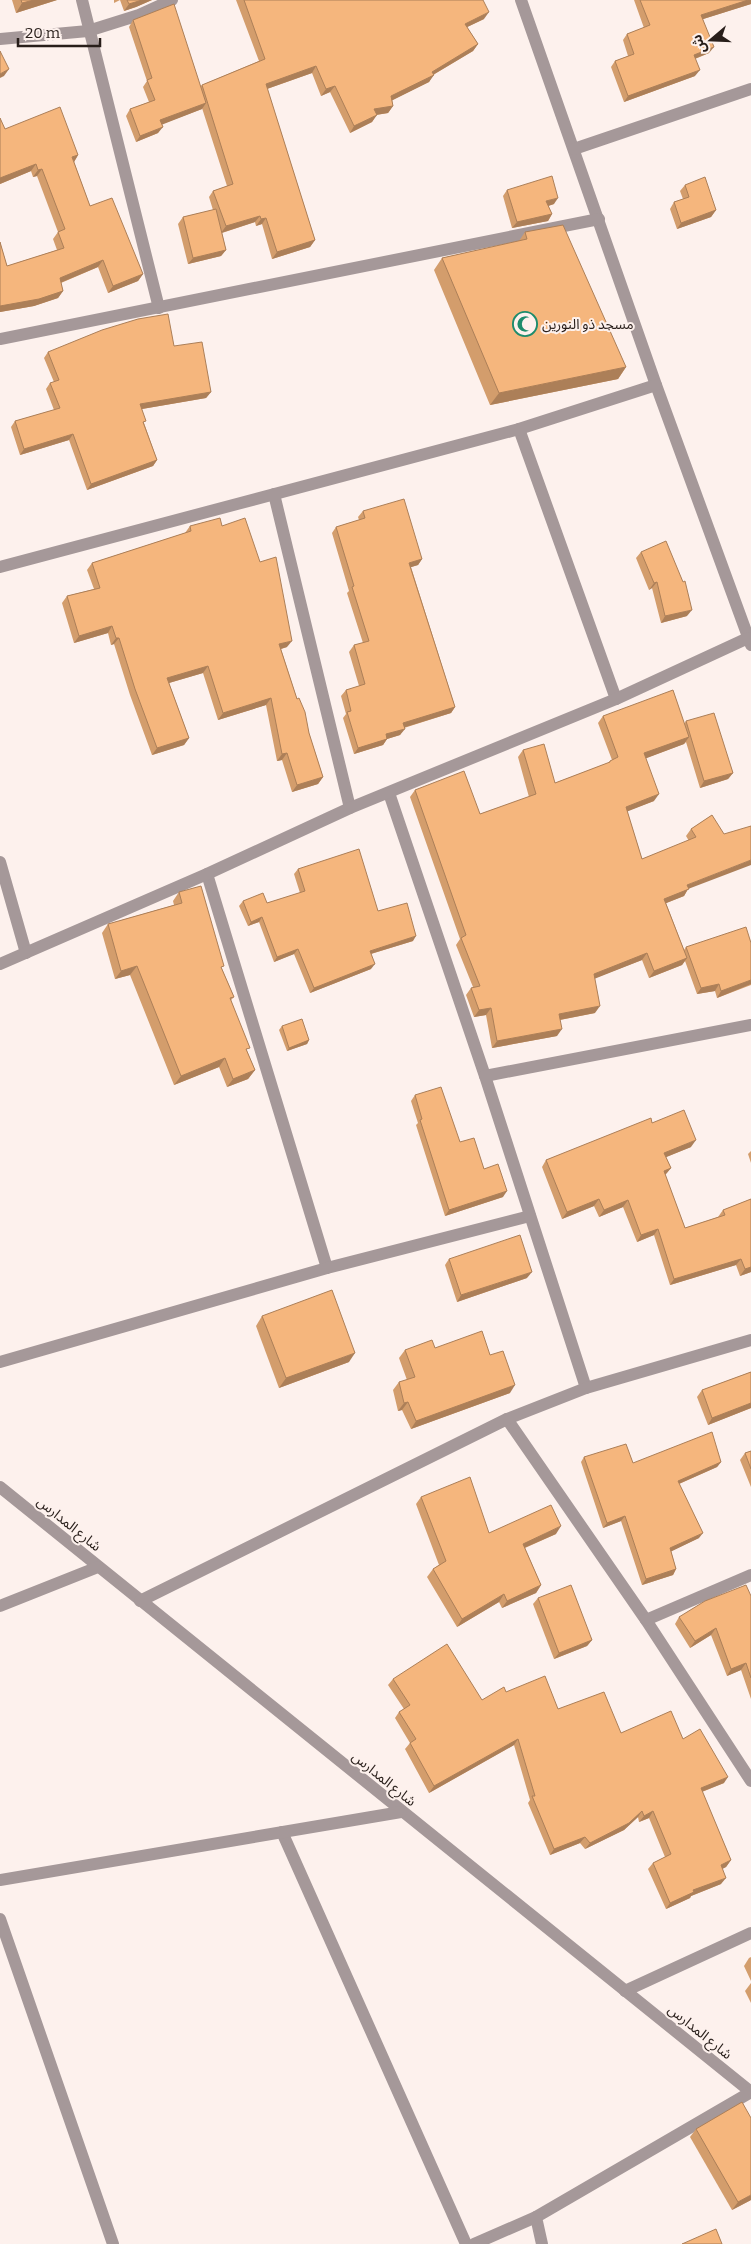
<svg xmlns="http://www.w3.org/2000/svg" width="751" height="2244" viewBox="0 0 751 2244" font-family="Bitter,'Noto Sans Arabic',serif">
<rect width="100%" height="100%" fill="#fdf1ed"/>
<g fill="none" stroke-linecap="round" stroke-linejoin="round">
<g stroke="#a59899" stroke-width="12">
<polyline points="82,0 159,308"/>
<polyline points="521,0 656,385 751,645"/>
<polyline points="0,39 88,31 139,15 172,0"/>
<polyline points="574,149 751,89"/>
<polyline points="0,339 599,219"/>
<polyline points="519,429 616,699"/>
<polyline points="274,494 350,808"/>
<polyline points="0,567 519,429 656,385"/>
<polyline points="389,793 485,1076"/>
<polyline points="0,862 26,953"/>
<polyline points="207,874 327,1268"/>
<polyline points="0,964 207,874 350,808 616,699 748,638"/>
<polyline points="0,1362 327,1268 530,1216"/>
<polyline points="586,1388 485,1076 751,1025"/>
<polyline points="507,1419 646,1620 751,1781"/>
<polyline points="0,1487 751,2092"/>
<polyline points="140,1601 507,1419 586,1388 751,1340"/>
<polyline points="0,1606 98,1567"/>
<polyline points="646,1620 751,1575"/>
<polyline points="282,1832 466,2244"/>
<polyline points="0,1880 401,1812"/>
<polyline points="0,1919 113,2244"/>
<polyline points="625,1991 751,1933"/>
<polyline points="474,2244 536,2217"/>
<polyline points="542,2244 536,2217 751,2092"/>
</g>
</g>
<g fill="#d39d6c">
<polygon points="12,0 57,0 16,13"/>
<polygon points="114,0 152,0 136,7 124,11 120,0 114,3"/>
<polygon points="236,0 483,0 484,19 467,27 478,44 473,51 433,75 429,82 392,100 393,106 388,113 376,115 372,122 350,133 330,92 321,96 312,73 267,89 315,240 310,247 272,259 262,224 256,226 255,222 222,233 226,250 221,256 188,264 178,224 183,217 213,210 209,197 213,191 227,186 202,108 202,109 162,124 158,133 136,142 126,116 130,109 149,102 143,87 147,81 129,27 133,20 201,86 202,85 259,61"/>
<polygon points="634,0 751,0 751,4 703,19 709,53 695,59 695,76 624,102 611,67 615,61 628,56 623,40 627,34 644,28"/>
<polygon points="0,118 5,129 78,155 74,162 90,206 143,274 138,281 108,293 98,267 61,283 63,291 58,298 34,306 0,312 0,242 7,266 57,250 53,239 58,232 37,176 33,177 31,171 0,184"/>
<polygon points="685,185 716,210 711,217 677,229 670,209 674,202 683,199 680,191"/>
<polygon points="507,190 554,204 548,206 552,214 548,221 512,228 503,196"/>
<polygon points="525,232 626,367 618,379 490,405 434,270 442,258 519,241"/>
<polygon points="174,346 211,392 206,398 142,409 144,423 157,460 153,466 87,490 69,440 20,455 11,427 15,421 54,410 46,389 50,383 54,382 44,358 48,352"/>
<polygon points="363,511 422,559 418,565 411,567 455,707 451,713 404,728 400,735 387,739 383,745 354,754 343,718 346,714 341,696 346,690 359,686 349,652 354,645 363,643 347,593 349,591 332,533 336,527 359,520 358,517"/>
<polygon points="190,526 222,526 287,647 281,649 297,699 309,733 323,777 318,784 292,792 282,760 277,761 266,705 218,720 203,673 169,683 189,738 184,745 152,755 130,695 114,644 111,645 108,633 74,643 62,603 67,596 94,589 87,570 92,563 185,533"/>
<polygon points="641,552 687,616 661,623 652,588 649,590 636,558"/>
<polygon points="603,716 684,724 686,721 733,773 728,779 700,788 686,742 684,744 646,758 654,801 627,811 642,859 689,841 686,836 691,829 712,815 688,889 684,896 666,903 684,950 686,947 751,943 751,985 717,998 715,991 697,994 685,961 682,965 649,978 642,960 595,978 595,1013 560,1020 557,1036 492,1048 486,1015 474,1017 466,995 471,988 473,987 456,945 460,939 410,797 415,790 480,814 529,797 518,757 523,750 555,783 608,763 610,761 612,760 598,723"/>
<polygon points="298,869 378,911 413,941 371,954 371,969 310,993 294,954 274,962 259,922 248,926 239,906 243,901 267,903 300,893 294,874"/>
<polygon points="179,892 222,969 234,997 231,1000 247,1051 255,1070 248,1079 227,1087 219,1067 174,1085 130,975 115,979 102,933 108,924 174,905 173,901"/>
<polygon points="282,1026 309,1040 307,1044 287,1051 279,1030"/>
<polygon points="415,1095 484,1169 503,1197 445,1216 416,1125 418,1123 411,1101"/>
<polygon points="652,1123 691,1147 666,1157 671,1168 665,1175 685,1228 718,1217 723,1210 751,1199 751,1272 740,1276 736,1265 670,1285 654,1235 637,1242 623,1207 599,1217 594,1206 562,1219 542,1167 546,1160"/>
<polygon points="751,1151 751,1163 748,1154"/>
<polygon points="449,1259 527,1278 457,1302 445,1265"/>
<polygon points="262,1316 349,1362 279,1388 256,1326"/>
<polygon points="435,1348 490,1355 510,1393 411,1429 402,1410 398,1411 393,1390 399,1382 407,1380 399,1358 405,1350"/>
<polygon points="751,1372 751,1408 708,1425 697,1397 702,1390"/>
<polygon points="751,1451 751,1487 740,1460 745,1453"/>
<polygon points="584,1457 633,1463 721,1462 717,1467 679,1484 699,1538 671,1551 676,1569 673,1575 642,1585 621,1521 603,1528 581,1462"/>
<polygon points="421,1497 489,1533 556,1534 525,1548 541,1585 536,1593 502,1608 499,1602 457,1627 427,1577 433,1569 439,1565 416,1504"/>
<polygon points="751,1596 751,1699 741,1670 727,1676 711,1635 690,1648 675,1624 679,1617"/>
<polygon points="538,1598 592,1640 587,1646 554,1659 533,1604"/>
<polygon points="393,1679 482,1700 506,1692 558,1709 621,1733 683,1739 724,1783 702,1792 731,1860 726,1867 722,1869 721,1884 691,1896 690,1898 666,1909 648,1869 653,1863 665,1857 649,1818 639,1822 638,1817 624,1830 585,1849 580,1843 550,1855 528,1803 530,1800 514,1745 429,1793 405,1749 410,1743 395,1718 399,1712 404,1709 388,1685"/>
<polygon points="751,1957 751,1981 744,1966 749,1958"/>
<polygon points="751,1983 751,2003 745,1991"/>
<polygon points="696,2129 751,2200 732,2210 690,2137"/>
</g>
<g fill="#ac7f58">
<polygon points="34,0 57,0 16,13 22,3"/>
<polygon points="142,0 152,0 136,7 124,11 129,4"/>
<polygon points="748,0 751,0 751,4 697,21 701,15"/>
<polygon points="489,12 484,19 461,30 465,24"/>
<polygon points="478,44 473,51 431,76 434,75 429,82 387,103 391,96"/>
<polygon points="714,47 709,53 689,61 694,55"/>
<polygon points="316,66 312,73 261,91 266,84"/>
<polygon points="9,69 4,76 0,78 0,74"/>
<polygon points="700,70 695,76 624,102 628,96"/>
<polygon points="335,86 330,92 321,96 326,89"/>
<polygon points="206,103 202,109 156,127 160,120"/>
<polygon points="393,106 388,113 369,116 374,109"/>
<polygon points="377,115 372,122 350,133 354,126"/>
<polygon points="163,127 158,133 136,142 140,136"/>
<polygon points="78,155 74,162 72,157"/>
<polygon points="36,164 31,171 0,184 0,178"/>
<polygon points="42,169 37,176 33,177 38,170"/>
<polygon points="558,198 554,204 542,208 546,201"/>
<polygon points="716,210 711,217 677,229 681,223"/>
<polygon points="552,214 548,221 512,228 517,222"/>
<polygon points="260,216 255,222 221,233 226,226"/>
<polygon points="266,218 262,224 256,226 261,219"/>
<polygon points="315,240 310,247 272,259 277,252"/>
<polygon points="226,250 221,256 188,264 193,258"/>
<polygon points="103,260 98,267 55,285 60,278"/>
<polygon points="143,274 138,281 108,293 113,286"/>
<polygon points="63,291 58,298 34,306 0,312 0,306"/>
<polygon points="626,367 618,379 490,405 499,393"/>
<polygon points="211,392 206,398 136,410 140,404"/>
<polygon points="73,434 69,440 20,455 24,449"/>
<polygon points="157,460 153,466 87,490 91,484"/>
<polygon points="422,559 418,565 405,569 409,563"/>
<polygon points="657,582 652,588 649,590 654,583"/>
<polygon points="692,610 687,616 661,623 665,616"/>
<polygon points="112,626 108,633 74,643 79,636"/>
<polygon points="116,638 119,638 114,644 111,645"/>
<polygon points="292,641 287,647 274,651 279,644"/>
<polygon points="208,666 203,673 162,685 167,678"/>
<polygon points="271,698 266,705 218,720 223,713"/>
<polygon points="455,707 451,713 399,729 403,723"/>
<polygon points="405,729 400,735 387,739 383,745 354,754 358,748 386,734"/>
<polygon points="689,737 684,744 639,761 644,753"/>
<polygon points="189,738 184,745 152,755 157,748"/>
<polygon points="287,753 282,760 277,761 282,754"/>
<polygon points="733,773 728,779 700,788 704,781"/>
<polygon points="323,777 318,784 292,792 297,785"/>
<polygon points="659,794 654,801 621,814 626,807"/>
<polygon points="751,860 751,865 688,889 684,896 659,906 664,899 687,885"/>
<polygon points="262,917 259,922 248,926 251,922"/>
<polygon points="416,936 413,941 367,955 370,951"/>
<polygon points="298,949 294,954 274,962 277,957"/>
<polygon points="647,953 642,960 589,981 594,974"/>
<polygon points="687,958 682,965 649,978 654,971"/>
<polygon points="375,964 371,969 310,993 314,988"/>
<polygon points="137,966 130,975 115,979 121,971"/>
<polygon points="751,980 751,984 717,998 721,991"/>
<polygon points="719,984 715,991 697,994 701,988"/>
<polygon points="600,1006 595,1013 554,1021 559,1014"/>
<polygon points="491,1008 486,1015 474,1017 479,1010"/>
<polygon points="562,1029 557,1036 492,1048 497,1041"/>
<polygon points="309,1040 307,1044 287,1051 289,1048"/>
<polygon points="225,1058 219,1067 174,1085 181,1076"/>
<polygon points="255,1070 248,1079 227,1087 233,1079"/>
<polygon points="696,1140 691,1147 659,1160 664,1153"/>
<polygon points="671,1168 666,1174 659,1177 664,1171"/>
<polygon points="507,1191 503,1197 445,1216 449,1210"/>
<polygon points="599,1199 594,1206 562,1219 567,1212"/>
<polygon points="628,1200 623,1207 599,1217 604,1210"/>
<polygon points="658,1229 654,1235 637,1242 641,1235"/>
<polygon points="741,1259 736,1265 670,1285 674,1279"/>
<polygon points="751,1267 751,1272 740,1276 745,1269"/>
<polygon points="532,1272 527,1278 457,1302 461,1295"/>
<polygon points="355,1353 349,1362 279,1388 286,1378"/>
<polygon points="515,1385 510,1393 411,1429 416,1421"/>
<polygon points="408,1402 402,1410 398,1411 404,1403"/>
<polygon points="751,1403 751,1408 708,1425 712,1418"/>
<polygon points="721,1462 717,1467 674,1486 678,1481"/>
<polygon points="625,1516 621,1521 603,1528 607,1523"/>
<polygon points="561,1526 556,1534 517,1551 523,1544"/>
<polygon points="703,1533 699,1538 666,1554 670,1548"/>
<polygon points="676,1569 673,1575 642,1585 646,1579"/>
<polygon points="541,1585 536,1593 502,1608 507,1601"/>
<polygon points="504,1594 499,1602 457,1627 462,1619"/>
<polygon points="716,1628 711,1635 690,1648 695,1641"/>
<polygon points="592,1640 587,1646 554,1659 559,1653"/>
<polygon points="746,1663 741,1670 727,1676 731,1669"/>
<polygon points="518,1739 514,1745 429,1793 434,1786"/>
<polygon points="728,1777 724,1783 696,1794 701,1788"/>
<polygon points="642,1811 638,1817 624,1830 585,1849 590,1843"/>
<polygon points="653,1811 649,1818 639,1822 644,1816"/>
<polygon points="585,1837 580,1843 550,1855 554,1849"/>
<polygon points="731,1860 726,1867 716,1872 721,1865"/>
<polygon points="726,1878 721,1884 691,1896 690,1898 666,1909 670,1903 693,1890"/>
<polygon points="751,2195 751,2200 732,2210 738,2202"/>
</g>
<g fill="#f5b67d" stroke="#ac7f58">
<polygon points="21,0 34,0 22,3"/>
<polygon points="127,0 142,0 129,4"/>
<polygon points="244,0 483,0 489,12 465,24 478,44 432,72 434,75 391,96 393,106 374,109 377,115 354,126 335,86 326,89 316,66 266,84 315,240 277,252 266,218 261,219 260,216 226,226 213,191 233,184 202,85 265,59"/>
<polygon points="640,0 748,0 701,15 714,47 694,55 700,70 628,96 615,61 634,54 627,34 650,25"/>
<polygon points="174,4 206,103 160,120 163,127 140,136 130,109 155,100 147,80 152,78 133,20"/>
<polygon points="0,51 9,69 0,74"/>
<polygon points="60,107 78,155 72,157 90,206 112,198 143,274 113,286 103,260 60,278 63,291 39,299 0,306 0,242 7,266 64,248 58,232 65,229 42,169 38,170 36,164 0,178 0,118 5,129"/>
<polygon points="552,176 558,198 546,201 552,214 517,222 507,190"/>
<polygon points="705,177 716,210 681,223 674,202 689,197 685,185"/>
<polygon points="216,209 226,250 193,258 183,217"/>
<polygon points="563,225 626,367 499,393 442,258 527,239 525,232"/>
<polygon points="168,314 174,346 202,342 211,392 140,404 146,421 143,422 157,460 91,484 73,434 24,449 15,421 60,408 50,383 59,380 48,352 102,330 138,319"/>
<polygon points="404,499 422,559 409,563 455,707 403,723 405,729 386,734 387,739 358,748 347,712 351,711 346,690 365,684 354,645 369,641 352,587 354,586 336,527 365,518 363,511"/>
<polygon points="220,518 222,526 245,518 260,562 276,557 292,641 279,644 297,699 299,698 305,712 309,733 323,777 297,785 287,753 282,754 271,698 223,713 208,666 167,678 189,738 157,748 135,689 119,638 116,638 112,626 79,636 67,596 100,588 92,563 191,531 190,526"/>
<polygon points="666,541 683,582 685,581 692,610 665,616 657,582 654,583 641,552"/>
<polygon points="673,690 689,737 644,753 659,794 626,807 642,859 696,837 691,829 712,815 724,834 751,826 751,860 687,885 689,889 664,899 687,958 654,971 647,953 594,974 600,1006 559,1014 562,1029 497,1041 491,1008 479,1010 471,988 480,986 461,938 466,935 415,790 464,771 480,814 536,794 523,750 544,744 555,783 610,762 610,761 618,757 603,716"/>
<polygon points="714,713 733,773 704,781 686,721"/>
<polygon points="359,849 378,911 407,903 416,936 370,951 375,964 314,988 298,949 277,957 262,917 251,922 243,901 263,893 267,903 305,891 298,869"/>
<polygon points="201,886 224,966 221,967 234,997 230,998 250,1048 246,1049 255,1070 233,1079 225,1058 181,1076 137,966 121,971 108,924 182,903 179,892"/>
<polygon points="746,927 751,943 751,980 721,991 719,984 701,988 686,947"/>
<polygon points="302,1019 309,1040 289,1048 282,1026"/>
<polygon points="441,1087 460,1142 474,1138 484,1169 498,1164 507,1191 449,1210 420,1120 422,1119 415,1095"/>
<polygon points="684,1110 696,1140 664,1153 671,1168 664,1171 685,1228 725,1215 723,1210 751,1199 751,1267 745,1269 741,1259 674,1279 658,1229 641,1235 628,1200 604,1210 599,1199 567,1212 546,1160 651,1118 652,1123"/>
<polygon points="520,1235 532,1272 461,1295 449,1259"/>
<polygon points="332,1290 355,1353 286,1378 262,1316"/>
<polygon points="482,1331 490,1355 503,1351 515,1385 416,1421 408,1402 404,1403 399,1382 415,1377 405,1350 432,1340 435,1348"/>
<polygon points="751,1372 751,1403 712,1418 702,1390"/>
<polygon points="712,1432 721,1462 678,1481 703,1533 670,1548 676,1569 646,1579 625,1516 607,1523 584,1457 626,1444 633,1463"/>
<polygon points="751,1451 751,1469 745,1453"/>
<polygon points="470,1477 489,1533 551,1505 561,1526 523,1544 541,1585 507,1601 504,1594 462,1619 433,1569 446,1561 421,1497"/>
<polygon points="571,1585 592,1640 559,1653 538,1598"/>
<polygon points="746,1585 751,1596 751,1678 746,1663 731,1669 716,1628 695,1641 679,1617 705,1601"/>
<polygon points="447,1644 482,1700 504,1687 506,1692 545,1676 558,1709 604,1692 621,1733 671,1711 683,1739 700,1729 728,1777 701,1788 731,1860 721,1865 726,1878 693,1890 694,1892 670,1903 653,1863 671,1854 653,1811 644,1816 642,1811 629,1823 590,1843 585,1837 554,1849 532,1796 535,1796 518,1739 434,1786 410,1743 416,1739 399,1712 410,1705 393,1679"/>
<polygon points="742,2102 751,2118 751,2195 738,2202 696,2129"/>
<polygon points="716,2229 722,2244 682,2244"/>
</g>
<defs>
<symbol id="mosque-ring" viewBox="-11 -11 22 22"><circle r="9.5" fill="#fdf1ed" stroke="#1d8c6c" stroke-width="1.5"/><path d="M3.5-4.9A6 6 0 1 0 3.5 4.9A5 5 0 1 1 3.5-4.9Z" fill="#1d8c6c"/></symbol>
</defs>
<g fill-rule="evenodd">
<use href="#mosque-ring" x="511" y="310" width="28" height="28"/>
</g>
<g text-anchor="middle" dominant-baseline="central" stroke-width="4" stroke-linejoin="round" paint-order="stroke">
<g font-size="14" fill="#281e1a" stroke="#fdf1ed" text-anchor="start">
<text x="542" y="324">مسجد ذو النورين</text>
</g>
<g font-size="14" fill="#281e1a" stroke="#fdf1ed">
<text transform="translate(69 1524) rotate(39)">شارع المدارس</text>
<text transform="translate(384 1779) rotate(39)">شارع المدارس</text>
<text transform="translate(700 2032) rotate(39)">شارع المدارس</text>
</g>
</g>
<g transform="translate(711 40) rotate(251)" stroke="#fdf1ed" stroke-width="4" paint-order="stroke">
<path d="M0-4L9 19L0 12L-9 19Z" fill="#281e1a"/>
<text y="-8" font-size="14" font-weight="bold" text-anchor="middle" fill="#281e1a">ش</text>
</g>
<path d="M18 38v8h82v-8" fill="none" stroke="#281e1a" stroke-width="2.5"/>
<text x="25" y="38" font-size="15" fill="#281e1a" stroke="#fdf1ed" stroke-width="4" paint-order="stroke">20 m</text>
</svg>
